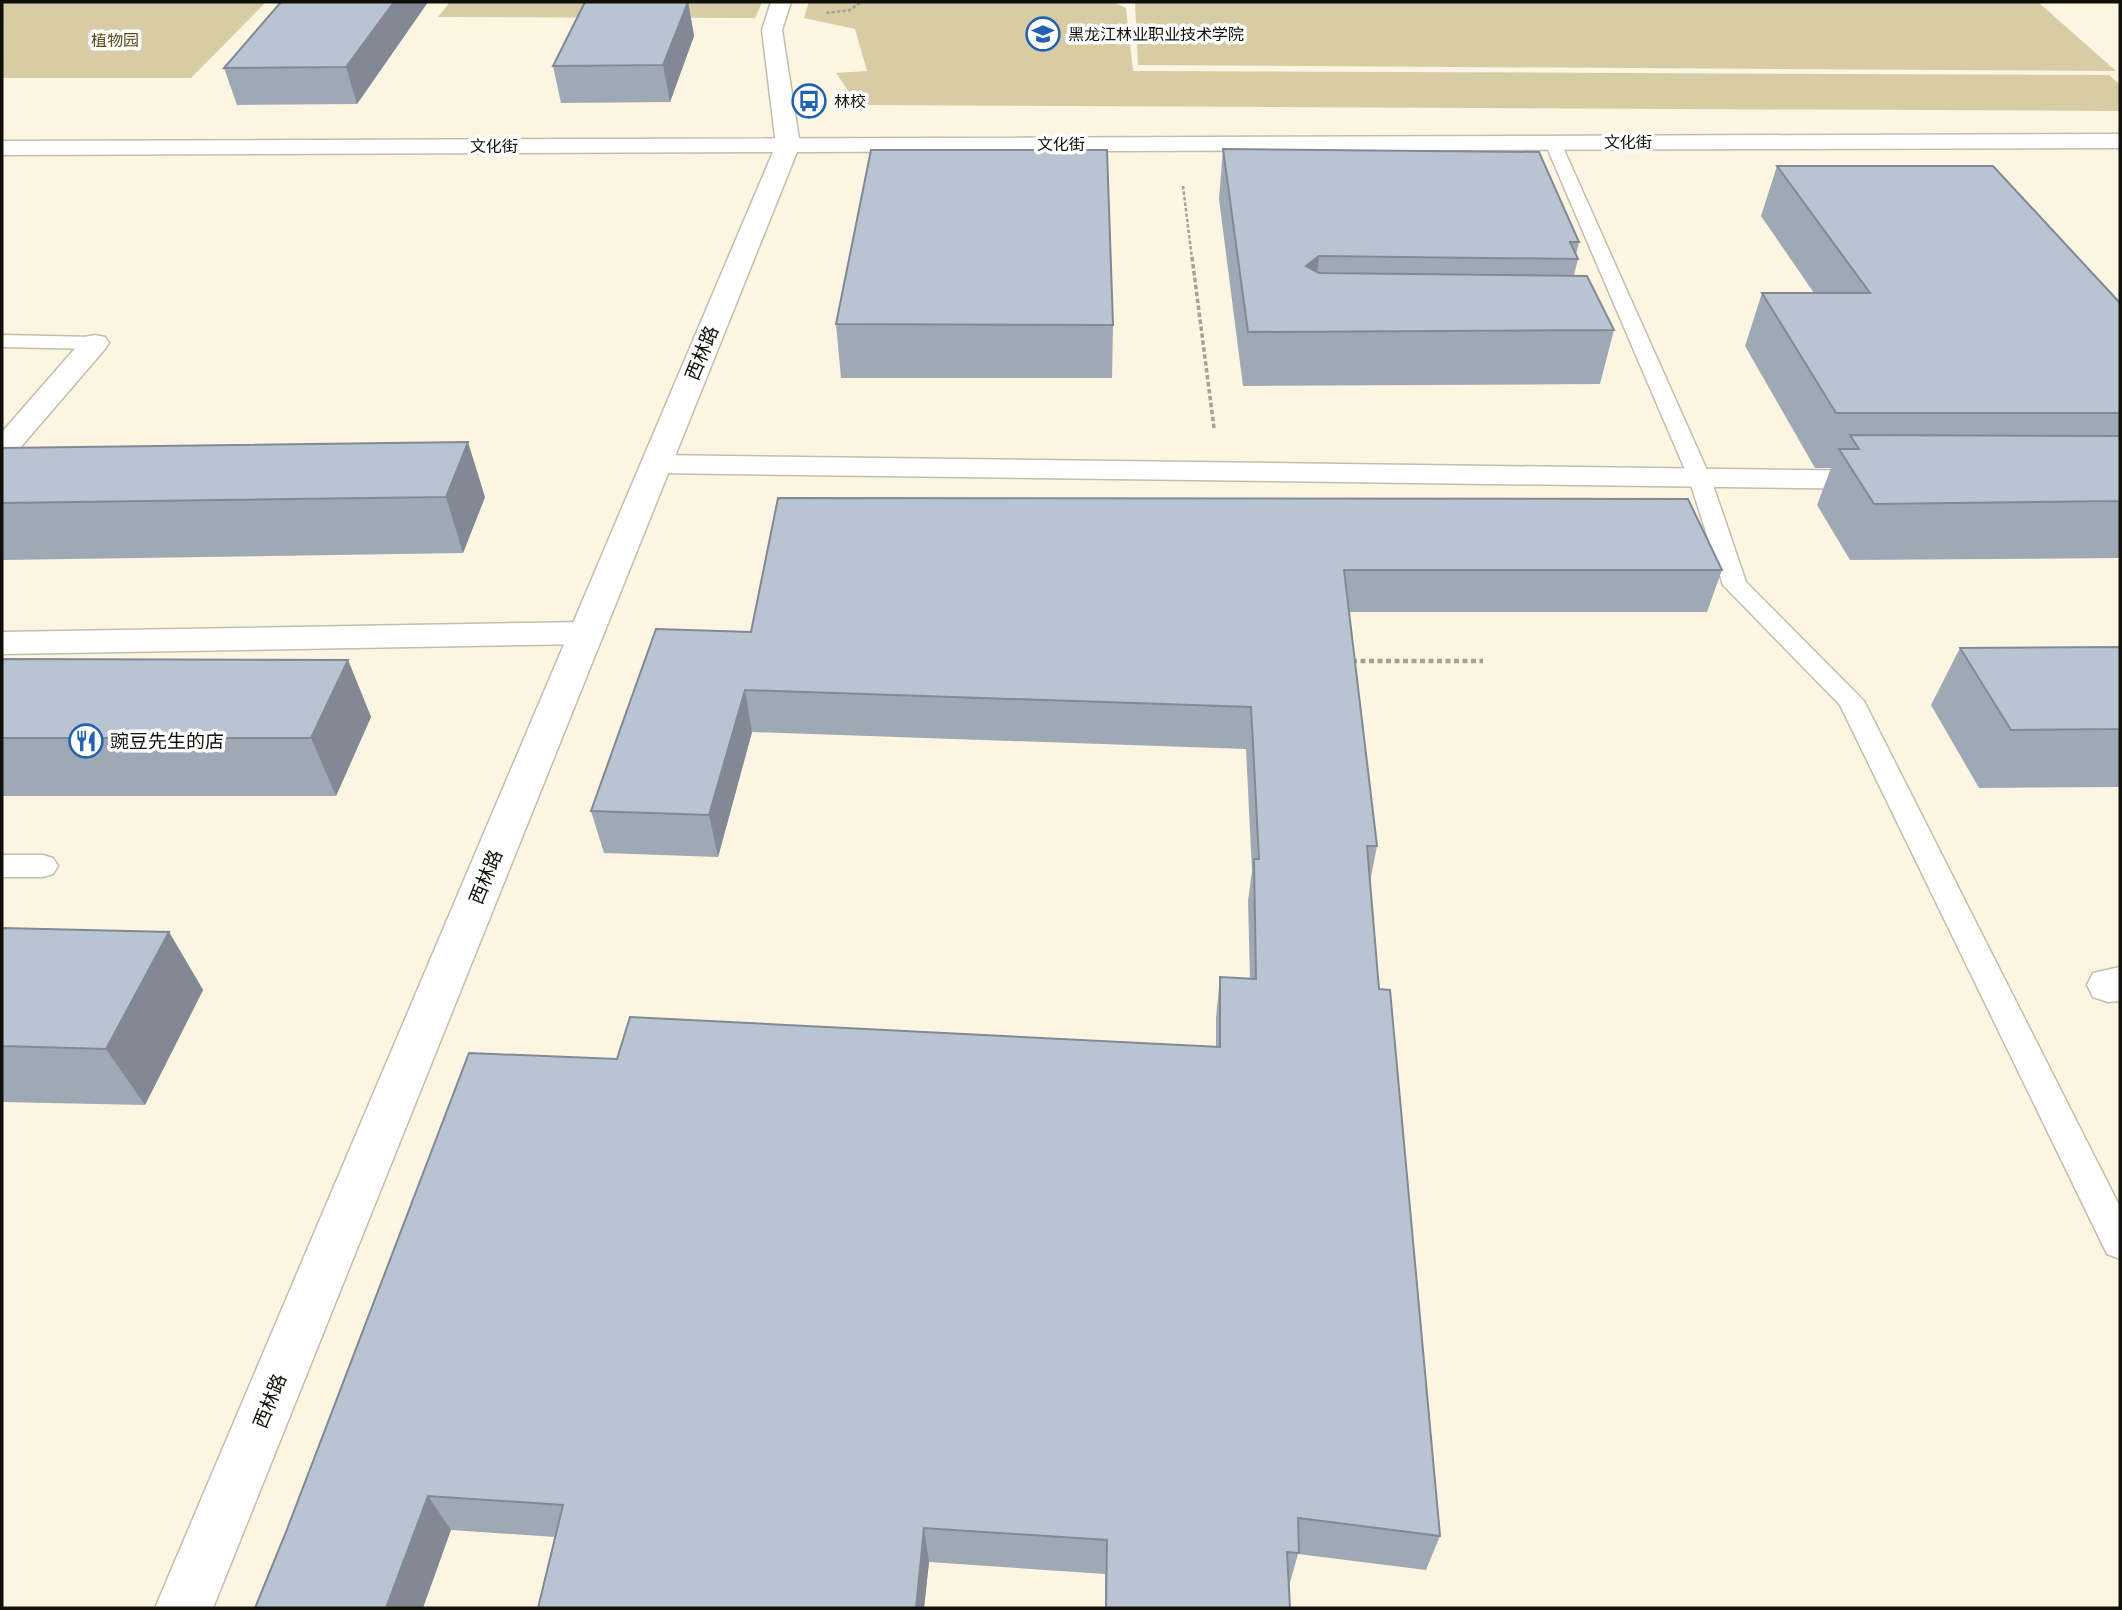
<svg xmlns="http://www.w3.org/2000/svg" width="2122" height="1610" viewBox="0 0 2122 1610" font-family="Inter,'Noto Sans SC',sans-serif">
<rect width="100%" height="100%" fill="#fbf5e2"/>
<g fill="#d8cca4">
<polygon points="2,2 266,2 191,78 2,78"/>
<polygon points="450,2 762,2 755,18 438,17"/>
<polygon points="809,2 1113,2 1126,8 1133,71 2109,75 2120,85 2120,111 858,105 836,73 867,71 855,29 804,18"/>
<polygon points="1135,2 2038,2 2116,71 1138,65"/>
</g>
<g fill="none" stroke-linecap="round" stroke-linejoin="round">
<defs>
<g id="lane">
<polygon points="1553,138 1561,143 1711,479 1746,582 1864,701 2120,1207 2120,1259 2107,1254 1840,705 1723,585 1689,479 1545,143"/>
<polygon points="2,335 95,337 102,339 105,343 102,347 95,349 2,347"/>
<polygon points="2,855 43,855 53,858 58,866 53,874 43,877 2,877"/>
</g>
<g id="street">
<polygon points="771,2 791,2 782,30 800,145 796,150 780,150 776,145 762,30"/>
<polygon points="95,335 105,337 109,343 105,349 13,456 2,459 2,432 85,337"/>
<polygon points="656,455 1879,471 1890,473 1894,480 1890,487 1879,489 656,473 645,470 641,464 645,458"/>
<polygon points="586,622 598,625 603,633 598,641 586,644 2,654 2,632"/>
<polygon points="2120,967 2120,1001 2108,1002 2093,997 2087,985 2093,973"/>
</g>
<polygon id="secondary" points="2120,134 2120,148 797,152 213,1608 155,1608 773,152 2,155 2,141"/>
</defs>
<use href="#lane" stroke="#c3beac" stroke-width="3"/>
<use href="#street" stroke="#c3beac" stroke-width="3"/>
<use href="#secondary" stroke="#c3beac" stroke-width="3"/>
<g stroke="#a7a394" stroke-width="2.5" stroke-dasharray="3.5 2" stroke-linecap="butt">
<polyline points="826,13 850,10 861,2"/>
<polyline points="1183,186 1192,259"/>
</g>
<polyline stroke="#a7a394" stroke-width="3.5" stroke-dasharray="4.5 2.5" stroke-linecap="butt" points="1192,257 1214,428"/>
<polyline stroke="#a7a394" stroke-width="4.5" stroke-dasharray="5 3.5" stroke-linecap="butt" points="1352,661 1483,661"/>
<use href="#lane" fill="#fff" fill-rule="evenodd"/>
<use href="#street" fill="#fff" fill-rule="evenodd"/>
<use href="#secondary" fill="#fff" fill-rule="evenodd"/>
</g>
<g fill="#9fa9b5">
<polygon points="281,2 428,2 357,104 237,105 224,68"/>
<polygon points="688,2 694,36 670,102 561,103 553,66"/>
<polygon points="1223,149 1579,242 1576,255 1578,259 1574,275 1614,330 1600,384 1243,386 1219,199"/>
<polygon points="1777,166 2120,303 2120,558 1850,560 1817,505 1831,468 1815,468 1745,346 1762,293 1814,293 1761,216"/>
<polygon points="836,324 1113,325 1112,378 841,378"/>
<polygon points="2,448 485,497 463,553 2,560"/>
<polygon points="778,498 1722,570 1707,612 1349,612 1377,846 1370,882 1379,989 1440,1536 1426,1570 1298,1554 1289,1586 1290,1608 1105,1608 1105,1574 929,1562 924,1608 538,1608 555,1537 451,1530 255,1608 617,1059 1216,1047 1216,1018 1220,977 1250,979 1248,901 1252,871 1246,749 752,732 718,857 604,853 591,811 751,632"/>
<polygon points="2120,647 2120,787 1979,788 1931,705 1960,648"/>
<polygon points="2,659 348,660 371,717 336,796 2,796"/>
<polygon points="2,928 169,932 203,990 145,1105 2,1102"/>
</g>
<g fill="#828994">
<polygon points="394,2 428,2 357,104 346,67"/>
<polygon points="688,2 694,36 670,102 663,65"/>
<polygon points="1319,256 1313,308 1306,266"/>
<polygon points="468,442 485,497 463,553 446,497"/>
<polygon points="348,660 371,717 336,796 311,738"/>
<polygon points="745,690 752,732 718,857 709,815"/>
<polygon points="169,932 203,990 145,1105 106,1049"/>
<polygon points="428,1496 451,1530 423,1608 386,1608"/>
<polygon points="924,1528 929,1562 924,1608 916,1608"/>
</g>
<g fill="#b9c4d3" stroke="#828994" stroke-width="2">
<polygon points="281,2 394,2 346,67 224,68"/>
<polygon points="585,2 688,2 663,65 553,66"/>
<polygon points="1223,149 1539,152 1579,242 1570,242 1578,259 1319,256 1306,266 1319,273 1587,276 1614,330 1248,332"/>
<polygon points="871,150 1107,150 1113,325 836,324"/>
<polygon points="1777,166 1993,166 2120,303 2120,413 1836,413 1762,293 1870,293"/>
<polygon points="1850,435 2120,436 2120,501 1874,504 1839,449 1859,449"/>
<polygon points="468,442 446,497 2,503 2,448"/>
<polygon points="778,498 1688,499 1722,570 1344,570 1377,846 1367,846 1379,989 1390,990 1440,1536 1298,1518 1299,1553 1287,1552 1290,1608 1106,1608 1107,1540 924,1528 916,1608 538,1608 563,1505 428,1496 386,1608 255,1608 286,1532 469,1053 617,1059 630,1017 1220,1047 1220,977 1256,979 1254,859 1259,859 1251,707 745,690 709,815 591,811 656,629 751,632"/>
<polygon points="2120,647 2120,729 2011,730 1960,648"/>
<polygon points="2,659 348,660 311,738 2,738"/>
<polygon points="2,928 169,932 106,1049 2,1046"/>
</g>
<defs>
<symbol id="university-ring" viewBox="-11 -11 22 22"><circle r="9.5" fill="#fff" stroke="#2362b3" stroke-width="1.5"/><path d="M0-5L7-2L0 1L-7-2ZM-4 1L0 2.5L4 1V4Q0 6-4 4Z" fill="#2362b3"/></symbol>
<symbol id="bus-ring" viewBox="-11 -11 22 22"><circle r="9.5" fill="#fff" stroke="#2362b3" stroke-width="1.5"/><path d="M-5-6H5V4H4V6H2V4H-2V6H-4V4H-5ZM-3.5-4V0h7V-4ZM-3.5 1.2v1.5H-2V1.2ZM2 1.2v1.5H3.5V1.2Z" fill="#2362b3"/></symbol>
<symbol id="restaurant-ring" viewBox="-11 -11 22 22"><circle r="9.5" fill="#fff" stroke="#2362b3" stroke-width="1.5"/><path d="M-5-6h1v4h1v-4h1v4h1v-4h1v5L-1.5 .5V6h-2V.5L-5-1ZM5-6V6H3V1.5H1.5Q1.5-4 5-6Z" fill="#2362b3"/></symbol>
</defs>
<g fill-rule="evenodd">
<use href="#university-ring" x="1024" y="15" width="38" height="38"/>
<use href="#bus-ring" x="790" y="82" width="38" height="38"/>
<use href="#restaurant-ring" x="67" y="722" width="38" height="38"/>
</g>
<g text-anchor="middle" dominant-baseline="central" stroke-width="7" stroke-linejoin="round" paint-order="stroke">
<g font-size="16" fill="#110f09" stroke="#fff" text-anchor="start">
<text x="1068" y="34">黑龙江林业职业技术学院</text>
<text x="834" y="101">林校</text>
</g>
<g font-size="16" fill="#5a4b19" stroke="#fff">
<text x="115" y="40">植物园</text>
</g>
<g font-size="16" fill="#110f09" stroke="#fff">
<text x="1628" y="142">文化街</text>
<text x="1061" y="144">文化街</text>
<text x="494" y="146">文化街</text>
</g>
<g font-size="19" fill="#110f09" stroke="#fff">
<text transform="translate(702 353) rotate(-68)">西林路</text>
<text transform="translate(486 877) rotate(-68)">西林路</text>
<text transform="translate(270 1401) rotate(-68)">西林路</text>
</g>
<g font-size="19" fill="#110f09" stroke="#fff" text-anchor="start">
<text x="110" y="741">豌豆先生的店</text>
</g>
</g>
<rect width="2122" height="1610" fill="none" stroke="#110f09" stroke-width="7"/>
</svg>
